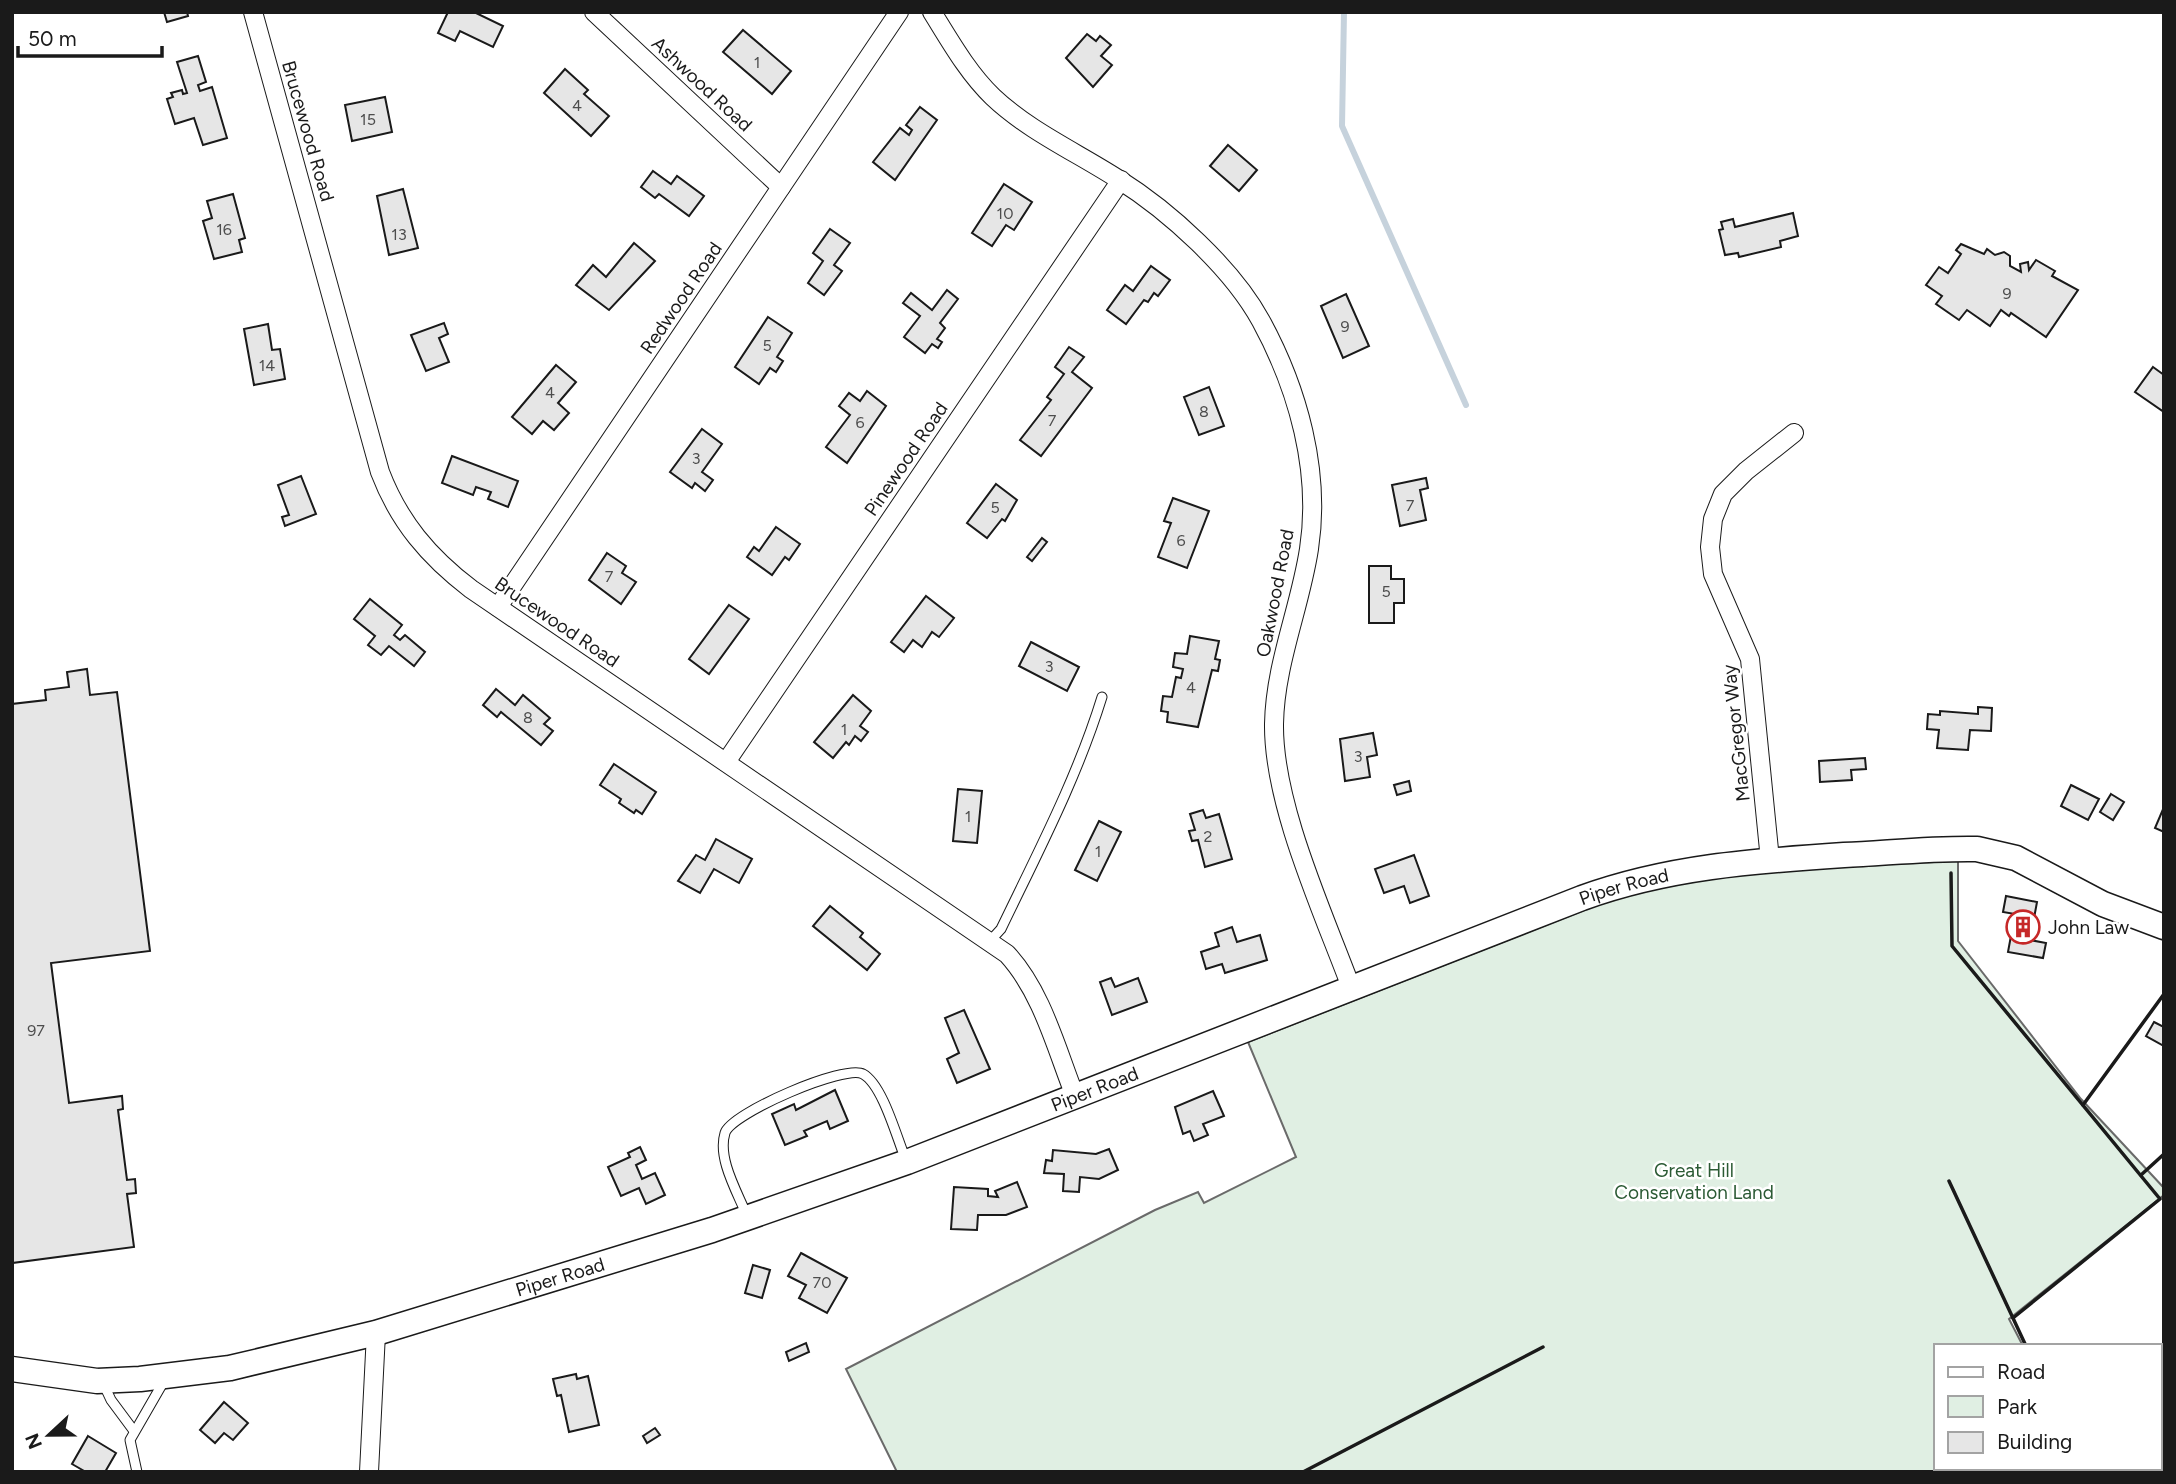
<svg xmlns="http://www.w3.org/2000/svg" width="2176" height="1484" viewBox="0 0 2176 1484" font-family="Figtree,sans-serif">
<rect width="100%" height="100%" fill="#fff"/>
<polygon fill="#e0efe3" stroke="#6a6a6a" stroke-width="2" points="1958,861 1958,941 2081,1099 2164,1188 2164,1195 2009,1319 2023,1346 1936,1346 1936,1468 2087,1468 2089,1472 897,1472 846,1369 1155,1210 1198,1192 1204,1203 1296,1157 1248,1042 1638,889 1723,871"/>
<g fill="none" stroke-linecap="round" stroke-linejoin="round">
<polyline stroke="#c6d2dc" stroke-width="6" points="1344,12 1342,126 1466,405"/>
</g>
<g fill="#e6e6e6" stroke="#1a1a1a" stroke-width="2">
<polygon points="164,12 187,12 188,16 167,22"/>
<polygon points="448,12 474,12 503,26 493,47 460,31 455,41 438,33"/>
<polygon points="743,30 791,71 772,94 723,52"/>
<polygon points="1087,34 1096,41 1100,36 1111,45 1101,56 1112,65 1093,87 1066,58"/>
<polygon points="198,56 206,82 198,85 200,91 212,87 227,138 203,145 194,118 175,124 167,99 173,97 171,93 182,90 183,94 187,93 177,62"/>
<polygon points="565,69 588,90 584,94 609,116 591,136 544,93"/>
<polygon points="385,97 392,132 352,141 345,105"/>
<polygon points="920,107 937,120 895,180 873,162 900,128 909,135 912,130 906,125"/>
<polygon points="1228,145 1257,170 1239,191 1210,166"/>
<polygon points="653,171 671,184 677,176 704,196 689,216 659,194 655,198 641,187"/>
<polygon points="1004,184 1032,202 1014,230 1006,225 992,246 972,233"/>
<polygon points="403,189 418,248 389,255 377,196"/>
<polygon points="233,194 245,238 239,240 242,252 214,259 203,221 212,218 207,201"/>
<polygon points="1793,213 1798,236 1780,241 1781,247 1739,257 1738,253 1725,255 1719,230 1723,229 1721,222 1733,219 1735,227"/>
<polygon points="830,229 850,243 834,265 842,271 824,295 808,283 823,261 813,253"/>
<polygon points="634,243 655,261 609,310 576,285 593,265 606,277"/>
<polygon points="1961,244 1984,254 1987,249 1995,255 2004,252 2010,256 2010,266 2021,272 2020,264 2028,262 2029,270 2036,260 2055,271 2052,276 2078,290 2046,337 2011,313 2009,316 2001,310 1990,326 1967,310 1959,320 1936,304 1942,296 1926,285 1939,267 1948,273 1961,254 1956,250"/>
<polygon points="1151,266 1170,280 1158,296 1154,293 1148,302 1144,300 1126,324 1107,310 1125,285 1133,291"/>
<polygon points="947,290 958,299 940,323 945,328 937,339 942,342 938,348 932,344 925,353 904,337 920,316 903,303 911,293 932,310"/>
<polygon points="1346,294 1369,346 1343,358 1321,306"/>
<polygon points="768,317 792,333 777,357 783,361 776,372 770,368 759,384 735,367"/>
<polygon points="444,323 448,334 439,338 449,362 426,371 411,335"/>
<polygon points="268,324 272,350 280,349 285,379 254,385 244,329"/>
<polygon points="1069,347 1084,357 1072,372 1092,388 1041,456 1020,440 1051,400 1047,397 1064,374 1055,367"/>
<polygon points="556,365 576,382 558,403 569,413 554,430 543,421 532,434 512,417"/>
<polygon points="2153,367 2164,375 2164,412 2135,392"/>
<polygon points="1209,387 1224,426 1199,435 1184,397"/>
<polygon points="867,391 886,406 847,463 826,447 850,415 839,406 849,393 860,401"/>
<polygon points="702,429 722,444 702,472 713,480 705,491 695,483 692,488 670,472"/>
<polygon points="452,456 518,481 508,507 488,499 491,492 476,487 473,495 442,483"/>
<polygon points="301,476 316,514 285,526 282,517 289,515 278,485"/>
<polygon points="1426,478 1428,488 1420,490 1426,520 1400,526 1392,485"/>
<polygon points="996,484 1017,500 1005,521 1002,519 987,538 967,523"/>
<polygon points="1173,498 1209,511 1187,568 1158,557 1171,523 1164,521"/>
<polygon points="776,527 800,544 789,560 785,557 772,575 747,557 754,547 759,551"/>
<polygon points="1042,538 1047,542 1032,561 1027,557"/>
<polygon points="607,553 626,566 622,573 636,582 621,604 589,580"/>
<polygon points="1369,566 1391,566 1391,579 1404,579 1404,603 1394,603 1394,623 1369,623"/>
<polygon points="926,596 954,618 939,637 932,632 922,647 913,640 904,652 891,642"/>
<polygon points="370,599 402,625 394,635 400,640 405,635 425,652 414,666 389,646 381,655 368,645 375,636 354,619"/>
<polygon points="729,605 749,619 709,674 689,659"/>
<polygon points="1190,636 1219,641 1215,659 1220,660 1218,671 1212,670 1198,727 1167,722 1168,712 1161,711 1163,696 1172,697 1176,677 1181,678 1183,669 1173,667 1175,653 1187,654"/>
<polygon points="1031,642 1079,667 1067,691 1019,666"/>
<polygon points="87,669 90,695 117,692 150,951 51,963 69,1103 122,1096 123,1109 118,1110 127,1180 135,1179 136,1193 127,1194 134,1247 12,1263 12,704 46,700 45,690 69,687 67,672"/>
<polygon points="496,689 515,705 523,695 550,718 544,724 553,731 541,745 501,712 497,717 483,705"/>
<polygon points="853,695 871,711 860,726 868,732 861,741 855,736 849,745 846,742 833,758 814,742"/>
<polygon points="1978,707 1992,708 1991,731 1970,730 1968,750 1937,748 1939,730 1927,729 1928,714 1940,715 1940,711 1978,714"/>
<polygon points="1373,733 1377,755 1367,757 1370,777 1345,781 1340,739"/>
<polygon points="1865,758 1866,769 1851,770 1852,780 1820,782 1819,761"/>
<polygon points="614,764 656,792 642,814 636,810 634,813 619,803 621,799 600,785"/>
<polygon points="1409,781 1411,791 1397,795 1394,785"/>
<polygon points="2071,785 2099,799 2088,820 2061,806"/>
<polygon points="958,789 982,791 977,843 953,841"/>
<polygon points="2111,794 2124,802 2113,820 2100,812"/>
<polygon points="2164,807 2164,832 2155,828"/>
<polygon points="1203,810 1206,818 1219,814 1232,859 1205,867 1198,840 1192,841 1189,831 1195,830 1190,814"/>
<polygon points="1099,821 1121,832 1097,881 1075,870"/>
<polygon points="716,839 752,859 739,883 714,869 700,893 678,881 696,855 705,860"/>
<polygon points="1414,855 1429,896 1410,903 1404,886 1384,893 1375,869"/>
<polygon points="2006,896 2037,902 2030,940 2046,943 2043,958 2008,952 2015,914 2003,912"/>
<polygon points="830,906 863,933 860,937 880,954 867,970 813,926"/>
<polygon points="1232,927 1237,942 1260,935 1267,960 1225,973 1222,964 1206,969 1201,952 1219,946 1215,933"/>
<polygon points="1111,978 1115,987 1138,978 1147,1002 1112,1015 1100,982"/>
<polygon points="964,1010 990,1069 957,1083 947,1059 959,1053 945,1018"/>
<polygon points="2154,1022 2164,1027 2164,1046 2146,1036"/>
<polygon points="835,1090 848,1121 830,1129 827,1121 804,1131 807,1136 785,1145 772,1114 794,1104 796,1110"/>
<polygon points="1213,1091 1224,1116 1203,1124 1208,1135 1194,1141 1190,1131 1183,1134 1175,1107"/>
<polygon points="640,1147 646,1160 636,1165 642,1179 655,1173 665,1195 646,1204 639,1188 621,1196 608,1167 630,1157 628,1153"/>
<polygon points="1109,1149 1118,1170 1099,1179 1080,1177 1079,1192 1063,1191 1064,1174 1044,1173 1046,1160 1052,1161 1053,1150 1096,1154"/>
<polygon points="1017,1182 1027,1207 1006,1215 978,1215 977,1230 951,1229 954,1187 988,1189 988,1196 998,1197 995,1191"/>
<polygon points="801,1253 847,1278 827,1313 799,1298 806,1285 788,1276"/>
<polygon points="753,1265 770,1270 762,1298 745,1293"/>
<polygon points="806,1343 809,1352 789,1361 786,1352"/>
<polygon points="576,1374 577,1379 588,1376 599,1425 569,1432 561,1395 557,1396 553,1379"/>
<polygon points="224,1402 248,1423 233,1440 224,1433 215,1443 200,1430"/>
<polygon points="655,1428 660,1435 647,1443 643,1436"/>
<polygon points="88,1436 116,1453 105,1472 86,1472 72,1464"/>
</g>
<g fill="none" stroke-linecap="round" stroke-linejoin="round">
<defs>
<g id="lane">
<path d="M990,941l11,-12c37,-77 76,-151 101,-232"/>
<path d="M747,1216c-9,-23 -30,-57 -22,-83 6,-20 120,-69 138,-59 20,11 34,65 43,86"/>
<polyline points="103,1383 111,1400 134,1431"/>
<polyline points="137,1472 130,1440 164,1381"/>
</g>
<g id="street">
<path d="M253,12l127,460c19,50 49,85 91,117l536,365c35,38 49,94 68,142"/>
<polyline points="594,12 781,187"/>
<path d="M932,12c18,29 36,61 61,85 36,34 83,55 125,82 51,32 114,89 143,142 37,68 60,150 48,228 -9,59 -34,115 -35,175 -1,81 50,190 78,266"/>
<polyline points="498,607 899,12"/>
<polyline points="726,762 1121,180"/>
<polyline points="1770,860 1750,659 1713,574 1710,547 1713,519 1723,494 1746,471 1794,433"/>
<polyline points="369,1472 376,1333"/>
</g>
<g id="secondary">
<path id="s1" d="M12,1369l85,12 43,-2 90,-11 146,-35 336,-103 195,-68 675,-264c85,-31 171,-37 262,-43 44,-2 89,-7 133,-6l39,9 87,46 61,23"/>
</g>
</defs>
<use href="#lane" stroke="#1a1a1a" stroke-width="11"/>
<use href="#street" stroke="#1a1a1a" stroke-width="20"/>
<use href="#secondary" stroke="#1a1a1a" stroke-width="27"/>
<use href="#lane" stroke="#fff" stroke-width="9"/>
<use href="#street" stroke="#fff" stroke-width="18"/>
<use href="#secondary" stroke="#fff" stroke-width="24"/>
<g stroke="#1a1a1a" stroke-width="3.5">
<polyline points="1951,873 1952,946 2160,1199 2013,1318"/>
<polyline points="2083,1105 2164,994"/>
<polyline points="2141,1175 2164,1154"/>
<polyline points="1949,1181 2026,1346"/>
<polyline points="2083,1468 2085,1472"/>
<polyline points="1303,1472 1543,1347"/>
</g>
</g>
<defs>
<symbol id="building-ring" viewBox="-11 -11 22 22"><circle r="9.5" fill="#fff" stroke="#c62828" stroke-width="1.5"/><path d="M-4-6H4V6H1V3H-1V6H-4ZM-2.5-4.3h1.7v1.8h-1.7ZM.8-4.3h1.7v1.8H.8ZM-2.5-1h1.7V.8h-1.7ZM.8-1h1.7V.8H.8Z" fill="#c62828"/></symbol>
</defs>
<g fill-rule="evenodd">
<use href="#building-ring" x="2004" y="908" width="38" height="38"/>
</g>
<g text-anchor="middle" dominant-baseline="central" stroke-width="5" stroke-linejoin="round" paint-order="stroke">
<g font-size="16" fill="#4d4d4d">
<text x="757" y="62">1</text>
<text x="577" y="105">4</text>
<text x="368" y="119">15</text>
<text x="1005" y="213">10</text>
<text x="224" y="229">16</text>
<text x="399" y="234">13</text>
<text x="2007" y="293">9</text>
<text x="1345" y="326">9</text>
<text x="767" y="345">5</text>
<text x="267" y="365">14</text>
<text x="550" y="392">4</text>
<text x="1204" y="411">8</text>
<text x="1052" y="420">7</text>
<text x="860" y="422">6</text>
<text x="696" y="458">3</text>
<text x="1410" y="505">7</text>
<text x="995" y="507">5</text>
<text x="1181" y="540">6</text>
<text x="609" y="576">7</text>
<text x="1386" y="591">5</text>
<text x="1049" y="666">3</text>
<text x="1191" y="687">4</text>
<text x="528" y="717">8</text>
<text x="844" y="729">1</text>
<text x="1358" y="756">3</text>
<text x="968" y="816">1</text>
<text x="1208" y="836">2</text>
<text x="1098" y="851">1</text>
<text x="36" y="1030">97</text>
<text x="822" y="1282">70</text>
</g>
<g font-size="19" fill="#1a1a1a" stroke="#fff">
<text transform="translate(702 84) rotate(43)">Ashwood Road</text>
<text transform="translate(308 131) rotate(74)">Brucewood Road</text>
<text transform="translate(681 298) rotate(-56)">Redwood Road</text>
<text transform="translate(906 459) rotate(-56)">Pinewood Road</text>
<text transform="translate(1275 593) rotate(-79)">Oakwood Road</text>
<text transform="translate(557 622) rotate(34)">Brucewood Road</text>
<text transform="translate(1736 733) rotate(-96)">MacGregor Way</text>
<text stroke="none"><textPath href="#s1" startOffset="1696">Piper Road</textPath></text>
<text stroke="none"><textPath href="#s1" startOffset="1129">Piper Road</textPath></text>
<text stroke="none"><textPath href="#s1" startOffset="562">Piper Road</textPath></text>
</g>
<g font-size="19" fill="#1a1a1a" stroke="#fff" text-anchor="start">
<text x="2048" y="927">John Law</text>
</g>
<g font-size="19" fill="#2b5a34" stroke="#fff">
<text x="1694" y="1170">Great Hill<tspan x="1694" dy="22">Conservation Land</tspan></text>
</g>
</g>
<rect width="2176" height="1484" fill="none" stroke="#1a1a1a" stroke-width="28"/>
<rect x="1934" y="1344" width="228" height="126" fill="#ffffff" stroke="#a3a3a3" stroke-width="2"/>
<rect x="1948" y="1367" width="35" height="10" fill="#ffffff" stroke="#a3a3a3" stroke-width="2"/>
<text x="1997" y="1379" font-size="21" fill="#1a1a1a">Road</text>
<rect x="1948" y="1396" width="35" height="21" fill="#e0efe3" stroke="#a3a3a3" stroke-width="2"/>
<text x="1997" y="1414" font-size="21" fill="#1a1a1a">Park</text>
<rect x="1948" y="1432" width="35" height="21" fill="#e6e6e6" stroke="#a3a3a3" stroke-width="2"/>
<text x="1997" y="1449" font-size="21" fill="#1a1a1a">Building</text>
<g transform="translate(49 1435) rotate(248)" stroke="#ffffff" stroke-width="5" paint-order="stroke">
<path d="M0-5L12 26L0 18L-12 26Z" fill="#1a1a1a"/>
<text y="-10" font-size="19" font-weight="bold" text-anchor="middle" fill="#1a1a1a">N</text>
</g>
<path d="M18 46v10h144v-10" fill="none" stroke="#1a1a1a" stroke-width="3.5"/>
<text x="28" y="46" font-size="21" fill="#1a1a1a" stroke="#ffffff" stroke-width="5" paint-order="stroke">50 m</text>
</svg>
